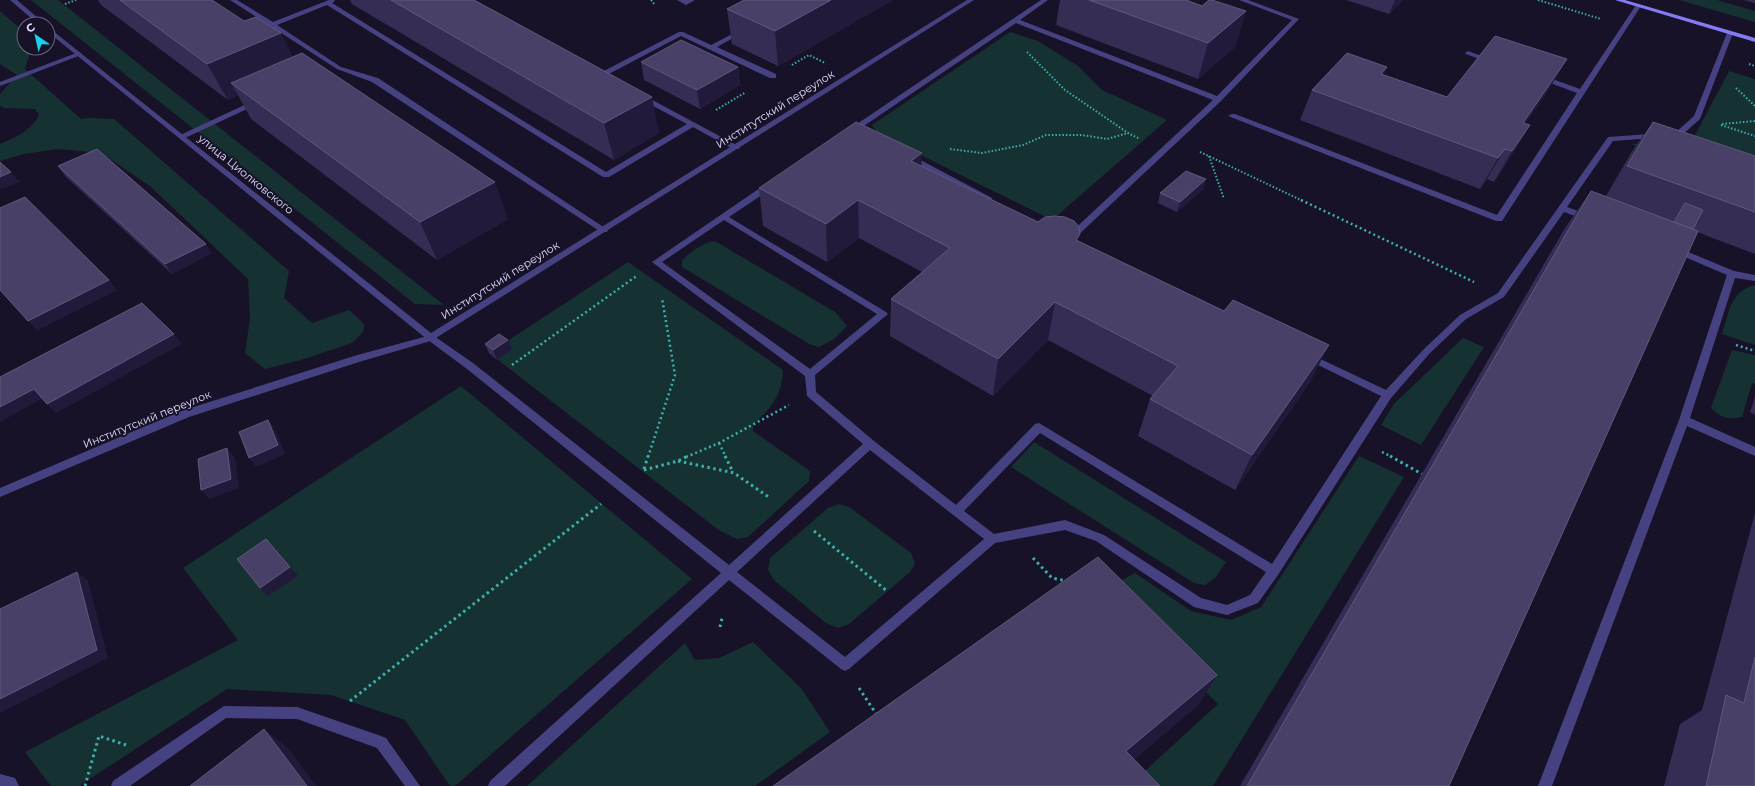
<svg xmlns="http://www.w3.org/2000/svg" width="1755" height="786" viewBox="0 0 1755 786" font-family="Montserrat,sans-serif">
<rect width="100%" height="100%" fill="#171228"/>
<g fill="#163131">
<polygon points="31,0 58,0 444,305 415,304"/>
<polygon points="1679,0 1717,0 1755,11 1755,22"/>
<path d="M0,11l24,21v13l-1,1 7,6 -5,17 56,50 7,-1 26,1 175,152 -5,27 28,25 37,-13 15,14 -1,8 -11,11 -51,17 -36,9 -20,-16 5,-35 -2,-39 -98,-93 -49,-33 -43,-4 -34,5 -24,7v-17c16,-7 31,-13 39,-29l-4,-6 -31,-1 -4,-2v-12l17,-19 -17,-11z"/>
<polygon points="1010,32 1038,41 1078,66 1102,90 1167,120 1052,220 878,134 872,125"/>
<polygon points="1729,71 1755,79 1755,186 1631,144 1693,139"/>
<path d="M715,241l120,71 12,14 -13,13 -15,8 -8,-2 -129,-78v-7c10,-9 20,-17 33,-19z"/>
<path d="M628,262l155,108c-1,26 -12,38 -30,55v6l57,40 -1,10 -61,56 -11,2 -17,-8 -231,-178z"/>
<path d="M1755,285v60l-33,-11c7,-21 8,-43 33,-49z"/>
<polygon points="1463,338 1484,347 1421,445 1381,425 1394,404"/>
<path d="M1732,350l23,5v29l-3,-1 -10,34c-14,3 -21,1 -31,-9z"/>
<polygon points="461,386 692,579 455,786 450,786 405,720 331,695 227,689 79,786 51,786 25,752 238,640 183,568"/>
<polygon points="1034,442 1226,562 1216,577 1205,585 1194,583 1011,467"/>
<polygon points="1359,456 1404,477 1213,786 1141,786 1135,780 1218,704 1104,590 1135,573 1191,611 1231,620 1261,607"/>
<polygon points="839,504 849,507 911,553 915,564 910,572 849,624 838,628 826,623 774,580 768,570 770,558 828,508"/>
<polygon points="753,642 801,688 830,732 755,786 527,786 685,643 695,660 719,658"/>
</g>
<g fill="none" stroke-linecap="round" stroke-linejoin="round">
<g stroke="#3bb1ad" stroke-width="2" stroke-dasharray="1.5 2" stroke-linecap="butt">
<polyline points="651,0 655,5"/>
<polyline points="1538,0 1601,19"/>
<polyline points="65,4 76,0"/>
<polyline points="1027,52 1065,90 1128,133 1140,139"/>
<polyline points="1749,64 1755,66"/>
<polyline points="792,65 809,55 825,63"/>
<polyline points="1736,88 1755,106"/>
<polyline points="716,110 746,92"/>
<polyline points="1722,124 1755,121"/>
<polyline points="1721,125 1755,136"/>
<polyline points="950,149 982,153 1023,145 1046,135 1082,135 1107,139 1128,133"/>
<polyline points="1200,152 1303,201"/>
<polyline points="1209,156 1224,199"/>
</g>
<g stroke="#3bb1ad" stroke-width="2.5" stroke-dasharray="2 3" stroke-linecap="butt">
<polyline points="1301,200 1474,282"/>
<polyline points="1736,345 1755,351"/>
<polyline points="512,365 638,275"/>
<polyline points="719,443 726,457"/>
<polyline points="1382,452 1392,457"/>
<polyline points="648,457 675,375 662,298"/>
<polyline points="686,457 719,443 789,405"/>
</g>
<g stroke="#3bb1ad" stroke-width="3" stroke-dasharray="2.5 3.5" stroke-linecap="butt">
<polyline points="725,456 733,472"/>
<polyline points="1390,456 1422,474"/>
<polyline points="678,461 734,473 770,498"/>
<polyline points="644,469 648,456"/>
<polyline points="644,470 678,461 688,456"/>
<polyline points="814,531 887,591"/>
<polyline points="1033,558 1052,578 1067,581"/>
<polyline points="720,627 722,618"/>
<polyline points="859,688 877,715"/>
<polyline points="350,701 601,504"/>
<polyline points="85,786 99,736 126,745"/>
</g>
<g fill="#464282" fill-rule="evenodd">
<polygon points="230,0 237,0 273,22 329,0 335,0 334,2 332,3 606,172 687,124 640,99 640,95 643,95 740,147 739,149 733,149 693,127 609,177 603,177 327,5 277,25 341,67 378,78 608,230 607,232 601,232 372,82 337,69"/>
<polygon points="677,0 695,0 686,5"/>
<polygon points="1041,0 1048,0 1020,20 1217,96 1292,20 1239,0 1248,0 1299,19 1221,101 1074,239 1068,239 1067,237 1068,235 1213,100 1016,23 852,134 846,134 845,132"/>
<polygon points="1636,5 1641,6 1502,221 1496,221 1228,116 1232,114 1235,114 1497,215 1577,93 1537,78 1544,76 1580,89"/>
<polygon points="742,29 744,30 744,32 717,47 776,74 776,78 770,78 681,36 605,76 598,74 679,32 683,32 711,45"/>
<path d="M1730,31l3,2 -33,86 -19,17 -68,5 -46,66 25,9 1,2 -1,2h-6l-22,-8 -60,85 -38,22 -36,34 -39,45 -113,177 -20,28 -31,12 -33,-8 -98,-66 -31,-11 -70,13 -146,126 -4,2 -4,-2 -112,-89 -224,206h-17l2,-5 231,-208 -254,-204 -39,-29 -2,-2 2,-2h6l39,27 256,202 134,-121 -56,-48 -2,-20 -153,-114 114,-78h6v4l-43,29 157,95 2,2 -73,61 1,17 58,49 82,64 79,-81 4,-1 233,141 109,-168 -75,-37 -2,-2 2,-2h6l74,35 38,-41 36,-34 38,-22 110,-156 68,-5 18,-16 33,-83zM724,220l153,94 -67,55 -148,-107zM1040,433l226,139 -16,23 -23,10 -26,-7 -97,-63 -39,-15 -71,14 -30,-23zM870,450l114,89 -139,118 -108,-85z"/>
<polygon points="1468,51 1492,60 1493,61 1490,63 1466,54 1465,53"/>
<polygon points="79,52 81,53 81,55 0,86 0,82"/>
<polygon points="253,101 256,101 260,103 185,138 179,138 178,136"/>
<polygon points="907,156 913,156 992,198 991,200 985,200 907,160"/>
<polygon points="1676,247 1734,271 1755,275 1755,281 1735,278 1690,418 1755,447 1755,456 1687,426 1552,786 1538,786 1679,420 1727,275 1673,252 1672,250 1673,248"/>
<polygon points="224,706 297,707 381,736 386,738 420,786 405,786 377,748 297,719 226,718 130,786 111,786 113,781"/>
<polygon points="0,774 15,778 19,786 0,786"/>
</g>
<polygon fill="#464282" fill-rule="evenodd" points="431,335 436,338 434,340 359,362 189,417 0,497 0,488 181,411 354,356"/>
<g fill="#464282" fill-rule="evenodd">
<polygon points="10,0 17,0 45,24 38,24"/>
<polygon points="967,0 974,0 431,341 428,340 48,32 48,27 431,333"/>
</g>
<polygon fill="#827bf4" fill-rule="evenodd" points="1615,0 1625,0 1755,38 1755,42"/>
</g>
<g fill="#362d54">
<polygon points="98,0 212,0 293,57 508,219 437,260 251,119 238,95 228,100 101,5"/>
<polygon points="350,0 474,0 659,133 614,160 352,4"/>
<polygon points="744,0 893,0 778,66 732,44 727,9"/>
<polygon points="1060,0 1186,0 1202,6 1246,11 1235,47 1198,79 1056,25"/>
<polygon points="1346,0 1403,0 1389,14"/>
<polygon points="1743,0 1755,0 1755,3"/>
<polygon points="1567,59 1549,89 1525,124 1530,125 1511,156 1494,182 1487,179 1480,189 1300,120 1312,90 1387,67 1383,75 1447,97"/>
<polygon points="641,62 738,67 740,85 700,109 644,80"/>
<polygon points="1653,122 1755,156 1755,254 1697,232 1449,786 1240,786 1565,228 1591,191 1606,196 1631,153"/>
<polygon points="58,166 212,253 172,274 65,176"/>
<polygon points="921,166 1224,311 1329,345 1310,382 1235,490 1138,436 1150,399 1153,396 1048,340 993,396 890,336 891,299 922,272 859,238 827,262 763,226 759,188"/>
<polygon points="1206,179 1203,189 1177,212 1158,203 1160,193"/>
<polygon points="485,344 512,350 497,360 489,353"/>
<polygon points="1755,396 1755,415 1750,412"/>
<polygon points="1755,513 1755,786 1664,786 1680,724 1702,710"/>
</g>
<g fill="#221a3b">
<polygon points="831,0 893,0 778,66 775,31"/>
<polygon points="1395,0 1403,0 1389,14"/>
<polygon points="1246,11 1235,47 1198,79 1208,43"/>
<polygon points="281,33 299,69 231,83 238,95 228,100 207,64"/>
<polygon points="1567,59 1549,89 1508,149 1523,123"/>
<polygon points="738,67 740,85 700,109 697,90"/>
<polygon points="1387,67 1374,97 1381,74"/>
<polygon points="652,97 659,133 614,160 604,123"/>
<polygon points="1530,125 1511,156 1494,182 1512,151"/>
<polygon points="1505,149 1487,179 1480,189 1498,158"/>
<polygon points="922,153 920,190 911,161"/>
<polygon points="11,172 19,182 0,190 0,177"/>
<polygon points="1206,179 1203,189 1177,212 1180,202"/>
<polygon points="495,182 508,219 437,260 420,222"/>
<polygon points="858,200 859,238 827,262 826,224"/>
<polygon points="1080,234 1072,271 1076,240"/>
<polygon points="206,244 212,253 172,274 165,264"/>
<polygon points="109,280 117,290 37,331 28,321"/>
<polygon points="1055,302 1048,340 993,396 998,359"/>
<polygon points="174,334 182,344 56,413 47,404"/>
<polygon points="508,340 512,350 497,360 493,350"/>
<polygon points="1329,345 1310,382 1235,490 1252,455"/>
<polygon points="34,389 43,398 0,422 0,407"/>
<polygon points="268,420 275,429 285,454 256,467 249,458"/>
<polygon points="227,448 235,458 239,488 210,499 201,490"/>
<polygon points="266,539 298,576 268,596 260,588"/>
<polygon points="77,572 88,581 108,658 0,713 0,699"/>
<polygon points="1217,675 1199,705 1112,778 1126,751"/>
<polygon points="264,729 288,748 316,786 307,786"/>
</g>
<g fill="#484066" stroke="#60587d">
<polygon points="120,0 212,0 244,21 256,17 281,33 207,64"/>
<polygon points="391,0 474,0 652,97 604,123"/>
<polygon points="744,0 831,0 775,31 727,9"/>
<polygon points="1089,0 1186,0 1202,6 1209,0 1212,0 1246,11 1208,43"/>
<polygon points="1495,36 1567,59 1523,123 1530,125 1512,151 1505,149 1498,158 1312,90 1347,53 1387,67 1381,74 1447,97"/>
<polygon points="681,40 738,67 697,90 641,62"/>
<polygon points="302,53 495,182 420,222 231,83"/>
<polygon points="856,122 922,153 911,161 1038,222 1045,217 1055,216 1065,217 1074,221 1079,227 1080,234 1076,240 1224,311 1233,300 1329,345 1252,455 1150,399 1178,366 1055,302 998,359 891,299 950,248 858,200 826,224 759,188"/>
<polygon points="1653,122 1755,156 1755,212 1627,166"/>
<polygon points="97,149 206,244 165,264 58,166"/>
<polygon points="0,162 11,172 0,177"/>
<polygon points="1186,171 1206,179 1180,202 1160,193"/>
<polygon points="1591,191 1698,231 1449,786 1247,786"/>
<polygon points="25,197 109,280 28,321 0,290 0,208"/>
<polygon points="1685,203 1703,210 1693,229 1674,222"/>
<polygon points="142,303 174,334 47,404 34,389 0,407 0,377"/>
<polygon points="499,334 508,340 493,350 485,344"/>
<polygon points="268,420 278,445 249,458 239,432"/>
<polygon points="227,448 231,479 201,490 198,459"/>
<polygon points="266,539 290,567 260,588 237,559"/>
<polygon points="1098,557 1217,675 1126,751 1160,786 773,786"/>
<polygon points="77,572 97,650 0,699 0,609"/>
<polygon points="1755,657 1755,786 1706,786 1726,695 1744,703"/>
<polygon points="264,729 307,786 190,786"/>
</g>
<g text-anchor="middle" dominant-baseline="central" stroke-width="4" stroke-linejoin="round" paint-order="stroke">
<g font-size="11" fill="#e1dcfc" stroke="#171228">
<text transform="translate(775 109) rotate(-32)">Институтский переулок</text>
<text transform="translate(246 174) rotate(39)">улица Циолковского</text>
<text transform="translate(500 280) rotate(-32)">Институтский переулок</text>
<text transform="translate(147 419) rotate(-22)">Институтский переулок</text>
</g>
</g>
<g transform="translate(36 36) rotate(326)"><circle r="19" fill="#171228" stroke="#68637d"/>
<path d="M0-3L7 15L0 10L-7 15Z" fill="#19d0eb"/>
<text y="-6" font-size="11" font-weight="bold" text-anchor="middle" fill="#e1dcfc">С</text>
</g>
</svg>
